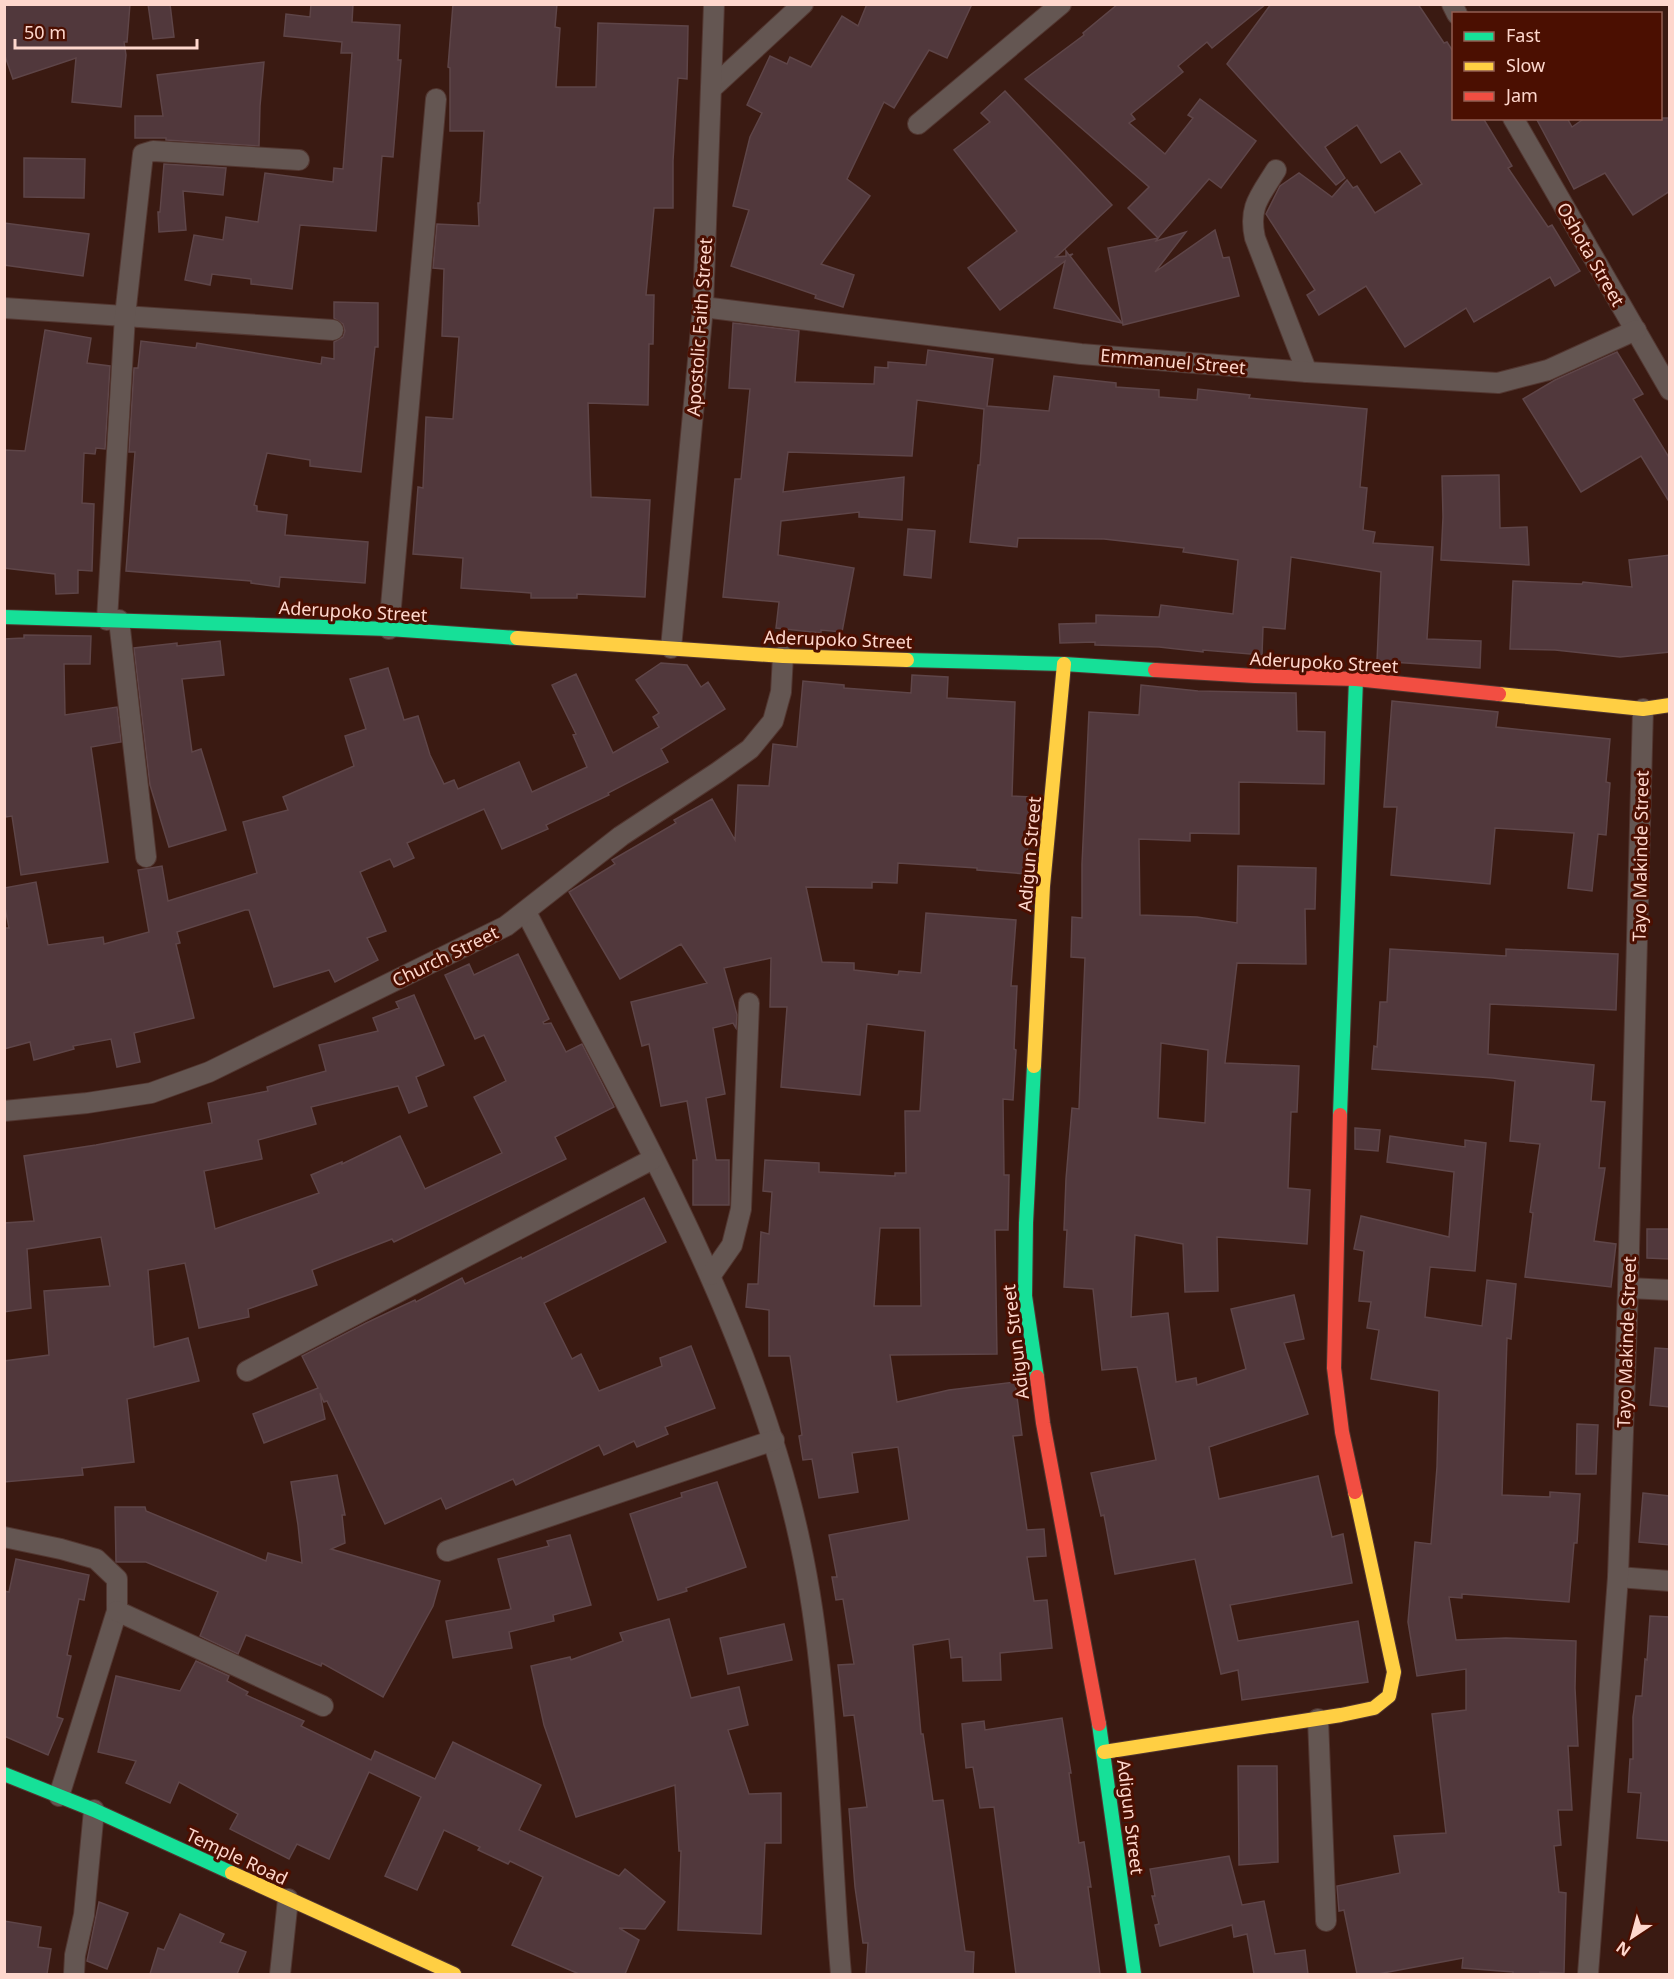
<svg xmlns="http://www.w3.org/2000/svg" width="1674" height="1979" viewBox="0 0 1674 1979" font-family="'Noto Sans',sans-serif">
<rect width="100%" height="100%" fill="#3a1a12"/>
<g fill="#51383c" stroke="#5e4548" stroke-width="1.5" fill-rule="evenodd">
<polygon points="4,4 130,4 127,42 124,42 126,55 121,107 72,102 76,58 13,79 4,53"/>
<polygon points="148,4 170,4 174,37 153,39"/>
<polygon points="311,4 353,4 352,22 400,25 398,60 401,60 393,157 382,156 376,231 300,225 292,289 251,284 251,279 212,274 210,285 185,280 194,235 223,240 226,217 258,222 265,173 333,182 334,168 343,169 352,53 341,53 342,42 284,36 286,14 310,17"/>
<polygon points="453,4 557,4 555,27 560,28 556,87 596,87 598,23 688,26 687,79 678,78 673,161 673,208 654,208 646,295 654,295 653,344 649,344 648,405 588,403 591,497 650,500 645,597 577,594 577,598 531,598 531,593 461,588 463,558 413,554 418,487 423,488 426,417 453,419 459,337 442,336 444,269 433,268 437,224 479,226 478,203 480,203 484,131 450,131 450,68 448,67"/>
<polygon points="867,4 972,4 947,58 929,50 894,108 884,102 847,179 870,196 821,264 854,275 843,307 815,298 816,295 731,266 749,210 733,206 750,137 762,113 747,105 770,56 787,64 790,57 811,67 842,16 858,26"/>
<polygon points="1118,4 1266,4 1212,48 1207,42 1178,66 1183,72 1131,114 1135,119 1129,123 1165,154 1193,118 1188,115 1200,99 1256,141 1221,188 1209,179 1158,238 1128,208 1149,187 1025,79 1084,35 1083,33"/>
<polygon points="1271,4 1418,4 1444,43 1447,42 1454,53 1454,118 1483,118 1512,166 1508,168 1548,227 1552,225 1580,271 1555,286 1550,277 1474,322 1466,308 1405,347 1366,286 1319,315 1307,295 1315,290 1266,214 1280,186 1299,173 1332,197 1347,180 1353,188 1357,186 1375,213 1422,184 1400,151 1381,163 1357,125 1325,147 1345,178 1336,185 1227,64"/>
<polygon points="264,62 260,106 259,146 166,140 166,138 135,138 135,116 163,116 157,75"/>
<polygon points="1005,91 1112,205 1056,257 1066,256 1066,251 1069,255 1073,254 1070,256 1122,323 1054,308 1065,261 1000,310 968,268 1017,231 954,150 990,122 981,113"/>
<polygon points="1536,118 1567,118 1572,127 1585,118 1670,118 1670,191 1633,215 1605,173 1574,189"/>
<polygon points="24,158 85,159 84,198 24,197"/>
<polygon points="164,164 226,168 223,195 183,191 186,230 159,232 158,212 160,212"/>
<polygon points="4,223 89,234 83,276 4,265"/>
<polygon points="1215,230 1223,258 1229,257 1239,296 1123,325 1108,248 1158,238 1156,241 1186,232 1155,272"/>
<polygon points="334,302 378,303 378,347 375,347 361,472 310,466 310,460 267,453 254,505 257,506 257,511 287,515 285,535 368,542 365,583 280,577 279,587 251,583 251,581 126,571 135,452 129,452 134,368 138,368 141,341 196,348 197,343 321,364 322,357 334,359 334,342 343,337 345,331 343,324 334,318"/>
<polygon points="733,323 799,331 795,382 874,384 875,367 888,368 888,362 926,365 928,350 993,359 987,406 1049,411 1054,376 1116,383 1116,387 1159,390 1159,397 1197,400 1198,389 1250,395 1249,398 1367,409 1360,487 1367,488 1363,530 1375,532 1373,543 1433,547 1427,639 1481,641 1480,668 1377,661 1381,572 1291,557 1285,629 1263,627 1262,655 1203,650 1203,652 1159,647 1095,645 1095,642 1060,643 1059,624 1096,623 1096,615 1159,617 1161,605 1233,614 1238,560 1183,552 1184,548 1104,539 1018,538 1017,547 970,542 978,465 980,465 984,409 917,400 912,456 788,452 783,492 904,477 902,520 859,517 859,512 781,521 778,555 854,568 842,632 821,630 821,633 776,628 779,602 723,597 735,479 741,479 750,389 729,388"/>
<polygon points="45,330 91,338 87,363 110,366 105,449 96,448 95,454 84,453 82,503 94,504 92,571 78,570 78,593 56,594 55,574 4,568 4,450 25,451"/>
<polygon points="1617,352 1643,394 1633,399 1670,459 1670,503 1641,456 1581,492 1523,399 1555,380"/>
<polygon points="1499,475 1500,528 1527,527 1529,565 1441,560 1443,517 1442,476"/>
<polygon points="908,529 935,531 931,578 904,575"/>
<polygon points="1670,555 1670,652 1620,657 1555,650 1510,649 1513,581 1582,584 1583,582 1632,587 1629,560"/>
<polygon points="24,635 91,636 90,664 64,664 65,715 117,707 121,742 91,747 108,862 21,875 12,816 6,817 4,807 4,639 24,638"/>
<polygon points="220,641 224,675 182,679 192,752 201,749 226,830 169,847 150,785 134,648 177,643 177,646"/>
<polygon points="661,663 687,665 701,687 708,682 725,709 661,749 668,762 608,793 609,795 546,825 548,829 502,849 484,809 407,843 414,858 394,867 390,859 360,872 386,931 367,938 378,960 335,982 329,970 274,987 249,910 245,910 177,932 180,943 176,944 194,1018 134,1033 140,1062 117,1067 111,1039 73,1046 74,1049 34,1060 30,1042 4,1049 4,928 9,928 4,902 4,888 36,882 48,945 103,937 104,944 149,932 138,870 162,866 168,901 257,873 243,822 288,810 283,797 354,766 345,736 366,729 350,679 388,668 404,720 418,716 430,755 444,784 454,780 458,789 519,762 532,792 587,767 573,735 576,734 552,685 576,674 613,753 659,727 653,717 659,713 636,680"/>
<path d="M912,675l36,2 -1,21 68,4 -3,94 19,1 -5,77 -49,-4v-2l-79,-5 -1,20 -25,-1v6l-66,-1 16,75 32,1v7l44,5 1,-4 22,2 5,-60 90,7 -5,66h6l-3,63 2,1 -3,50 -10,-1 1,76h5l-1,55h-13l2,124 -107,1 7,47 52,-12 66,-8 7,53 -9,1 14,94 17,-1 2,27 -19,1 7,44 13,-1 5,48 -52,5 1,27 -38,1 -1,-24 -11,1 -2,-19 -36,6 8,89h2l10,67 10,-1 22,151 9,1 -1,22h-107l2,-31h-5l-8,-56 -6,-78 18,-2 -13,-92 -10,1 -6,-51 16,-1 -11,-65 -7,1 -4,-23h5l-8,-42 80,-15 -11,-73 -46,6 6,39 -39,6 -7,-39 -9,1 -4,-24 3,-1 -12,-79h-21v-46l-23,-3 2,-23h10l3,-52 8,2 3,-42 -9,-1 2,-31 54,3v9l76,4v-3h11l-1,-62h15l5,-80 -58,-7 -7,71 -79,-8 6,-80h-17l1,-49 -47,10 13,47 -1,13 -3,-5 -20,5 12,66 -19,4 10,62h13v45h-36v-45h4l-10,-59 -26,5 -12,-62 -7,2 -11,-44 76,-19 -26,-39 -61,35 -51,-87 46,-28 -3,-4 64,-37 -2,-3 38,-21 23,41 3,-55 31,1 4,-42 24,3 6,-66 41,4v3l67,5zM880,1228h40l1,78h-47z"/>
<path d="M1141,685l57,6 98,2 1,38 28,1 -1,52 -85,-2v52l-49,-1v8l-51,-2 1,76 57,2 40,6 1,-57 78,2 -1,41h-10l1,55 -69,-1 -12,100 74,3 -2,46h-6l-3,76 22,2 -3,54 -90,-7 1,54 -33,1 -2,-48 -48,-9 -4,82 37,-4 8,69 20,-4 1,7 49,-16 -15,-60 63,-14 10,44 -20,4 24,71 -99,33 10,52 99,-23 14,61 11,-3 9,49 -122,22 8,36 120,-20 10,61 -126,18 -4,-30 -17,4 -26,-115 -80,15 -11,-59 -3,1 -10,-43 65,-13 -19,-93 -35,3 -9,-81 -29,-2 3,-57h-3l2,-51 6,-71 7,1 6,-151 -14,-1 1,-40 10,1v-54l7,-152 50,3zM1161,1043l47,7 -3,73 -47,-5z"/>
<polygon points="1392,701 1498,712 1496,727 1610,739 1606,782 1610,783 1606,835 1598,834 1592,891 1568,888 1574,833 1495,828 1490,884 1391,875 1397,807 1384,807"/>
<polygon points="1390,949 1506,956 1506,949 1618,954 1616,1010 1490,1004 1488,1054 1594,1065 1591,1101 1605,1102 1599,1168 1605,1168 1594,1241 1616,1244 1611,1287 1525,1277 1533,1213 1530,1212 1540,1144 1510,1141 1515,1081 1493,1078 1372,1069 1374,1046 1377,1047 1380,1002 1387,1002"/>
<polygon points="518,954 549,1019 543,1022 544,1024 551,1023 566,1052 582,1044 614,1107 555,1137 566,1159 394,1242 392,1239 312,1270 317,1285 248,1309 249,1317 199,1328 185,1263 148,1270 154,1347 188,1338 199,1381 127,1399 134,1462 82,1468 83,1475 4,1482 4,1361 49,1355 44,1291 110,1286 101,1237 27,1249 31,1308 4,1312 4,1223 34,1221 24,1156 96,1145 212,1123 208,1103 268,1091 267,1087 326,1071 319,1045 378,1031 373,1018 399,1008 396,1002 414,995 444,1065 416,1077 427,1106 409,1113 398,1086 311,1107 316,1124 258,1140 262,1159 204,1171 215,1229 319,1193 311,1175 342,1162 342,1164 400,1136 425,1189 502,1153 474,1097 506,1081 484,1035 475,1039 445,975 469,964 474,975"/>
<polygon points="1355,1128 1380,1130 1378,1151 1355,1149"/>
<polygon points="1390,1136 1465,1147 1465,1140 1486,1143 1475,1271 1430,1267 1425,1317 1482,1326 1487,1280 1516,1284 1511,1339 1507,1338 1502,1495 1550,1497 1550,1492 1580,1494 1577,1543 1574,1543 1569,1602 1462,1594 1462,1598 1449,1597 1456,1640 1506,1638 1576,1641 1575,1688 1578,1746 1568,1746 1572,1810 1558,1810 1561,1845 1554,1846 1559,1892 1566,1893 1564,1973 1540,1972 1540,1974 1513,1974 1513,1972 1462,1968 1463,1958 1378,1974 1357,1974 1344,1910 1339,1911 1337,1886 1400,1873 1394,1836 1446,1833 1432,1714 1466,1710 1466,1669 1417,1676 1408,1622 1415,1542 1431,1544 1437,1467 1439,1391 1371,1379 1379,1330 1367,1328 1371,1302 1359,1301 1364,1251 1354,1249 1361,1216 1449,1237 1454,1172 1387,1162"/>
<polygon points="644,1198 666,1242 544,1303 572,1359 581,1354 599,1391 662,1366 660,1358 691,1346 715,1408 665,1427 668,1434 637,1447 634,1441 604,1455 599,1445 516,1485 513,1479 446,1509 441,1498 385,1524 327,1401 324,1402 320,1393 325,1419 264,1443 253,1414 318,1388 302,1356 366,1323 415,1300 416,1302 462,1278 465,1284 521,1257 522,1259"/>
<polygon points="1647,1229 1670,1229 1670,1259 1647,1258"/>
<polygon points="1655,1348 1670,1349 1670,1407 1650,1405"/>
<polygon points="1577,1424 1598,1425 1596,1474 1576,1474"/>
<polygon points="337,1475 345,1515 342,1515 345,1543 331,1549 440,1581 433,1606 383,1697 322,1663 321,1666 246,1635 238,1654 200,1636 218,1592 146,1562 116,1562 115,1507 145,1507 146,1511 266,1561 268,1553 302,1563 298,1525 291,1482"/>
<polygon points="717,1482 746,1567 686,1588 687,1591 658,1600 630,1514 682,1497 681,1493"/>
<polygon points="1643,1493 1670,1496 1670,1545 1639,1542"/>
<polygon points="570,1535 591,1605 553,1615 554,1621 509,1632 512,1648 453,1658 446,1621 511,1609 498,1559 549,1546 547,1541"/>
<polygon points="16,1559 89,1575 84,1600 79,1599 67,1655 71,1656 57,1717 63,1719 48,1755 4,1736 4,1591 9,1592"/>
<polygon points="1650,1616 1670,1617 1670,1841 1637,1838 1641,1793 1628,1792 1630,1759 1633,1759 1633,1717 1636,1696 1642,1696 1645,1659 1647,1660"/>
<polygon points="669,1619 691,1698 739,1687 748,1725 728,1730 749,1794 781,1793 781,1843 765,1843 761,1934 678,1930 681,1851 679,1851 675,1785 576,1817 544,1725 531,1666 570,1657 571,1660 623,1641 620,1633"/>
<polygon points="784,1624 792,1660 728,1674 720,1638"/>
<polygon points="196,1661 229,1676 227,1681 248,1692 246,1695 304,1721 301,1726 371,1760 375,1751 435,1779 453,1742 541,1785 519,1830 619,1876 625,1869 665,1902 645,1929 619,1928 639,1940 625,1974 579,1974 512,1945 543,1877 510,1861 508,1864 478,1850 480,1847 444,1830 417,1890 385,1876 421,1797 369,1772 329,1859 297,1844 289,1859 230,1829 238,1814 179,1782 170,1803 126,1783 136,1761 98,1752 116,1676 180,1691"/>
<polygon points="1062,1718 1071,1773 1069,1773 1079,1843 1084,1842 1091,1887 1088,1887 1100,1974 1016,1974 994,1807 980,1808 973,1767 966,1768 962,1724 984,1721 985,1730"/>
<polygon points="1238,1766 1277,1766 1278,1862 1239,1865"/>
<polygon points="1229,1856 1242,1905 1264,1901 1275,1954 1305,1950 1308,1974 1254,1974 1247,1934 1234,1937 1232,1925 1160,1946 1155,1925 1159,1924 1152,1896 1155,1896 1150,1869"/>
<polygon points="99,1902 128,1913 107,1969 87,1961"/>
<polygon points="180,1914 224,1934 220,1942 246,1952 237,1974 150,1974 158,1948 164,1950"/>
<polygon points="4,1921 41,1927 38,1947 51,1949 47,1974 4,1974"/>
</g>
<g fill="none" stroke-linecap="round" stroke-linejoin="round">
<defs>
<g id="street">
<polyline points="1452,4 1457,14"/>
<polyline points="711,89 803,4"/>
<polyline points="1513,118 1670,390"/>
<polyline points="918,124 1061,4"/>
<path d="M1276,170c-16,26 -28,37 -21,68l52,134"/>
<polyline points="703,307 1081,354 1307,372 1498,383 1548,370 1636,330"/>
<polyline points="4,308 333,330"/>
<polyline points="107,620 125,316 143,154 153,151 299,160"/>
<polyline points="119,620 146,857"/>
<polyline points="389,629 436,99"/>
<polyline points="671,648 703,307 714,4"/>
<path d="M526,912c103,201 226,407 274,630 31,142 28,288 41,432"/>
<polyline points="4,1111 87,1103 151,1093 209,1072 506,926 621,836 718,772 750,749 773,721 781,692 783,656"/>
<polyline points="711,1275 732,1245 741,1209 749,1003"/>
<polyline points="1628,1288 1670,1290"/>
<polyline points="247,1371 653,1159"/>
<polyline points="4,1537 61,1549 96,1559 117,1579 117,1611 59,1796"/>
<polyline points="447,1551 774,1440"/>
<polyline points="1618,1577 1670,1581"/>
<polyline points="117,1611 323,1706"/>
<polyline points="1318,1719 1326,1921"/>
<polyline points="74,1974 75,1955 84,1915 94,1810"/>
<polyline points="280,1974 288,1899"/>
<polyline points="1588,1974 1618,1577 1628,1288 1643,709"/>
</g>
<g id="fast">
<polyline points="4,617 389,629 517,638"/>
<polyline points="907,660 1064,664 1155,670"/>
<polyline points="1034,1066 1026,1223 1025,1296 1037,1377"/>
<polyline points="1340,1115 1356,679"/>
<polyline points="1099,1724 1134,1974"/>
<polyline points="4,1774 94,1810 232,1873"/>
</g>
<g id="slow">
<polyline points="517,638 783,656 907,660"/>
<polyline points="1499,694 1643,709 1670,705"/>
<polyline points="1034,1066 1043,886 1064,664"/>
<polyline points="1104,1752 1341,1715 1374,1708 1389,1696 1394,1672 1355,1492"/>
<polyline points="232,1873 454,1974"/>
</g>
<g id="jam">
<polyline points="1155,670 1255,676 1356,679 1499,694"/>
<polyline points="1340,1115 1334,1368 1342,1432 1355,1492"/>
<polyline points="1037,1377 1043,1423 1099,1724"/>
</g>
</defs>
<use href="#street" stroke="#523630" stroke-width="22"/>
<use href="#fast" stroke="#523630" stroke-width="16"/>
<use href="#slow" stroke="#523630" stroke-width="16"/>
<use href="#jam" stroke="#523630" stroke-width="16"/>
<use href="#street" stroke="#645652" stroke-width="20"/>
<use href="#fast" stroke="#16e098" stroke-width="14"/>
<use href="#slow" stroke="#ffcf43" stroke-width="14"/>
<use href="#jam" stroke="#f24e42" stroke-width="14"/>
</g>
<g text-anchor="middle" dominant-baseline="central" stroke-width="6" stroke-linejoin="round" paint-order="stroke">
<g font-size="18" fill="#fed7cd" stroke="#4b0f01">
<text transform="translate(1591 254) rotate(60)">Oshota Street</text>
<text transform="translate(699 327) rotate(-86)">Apostolic Faith Street</text>
<text transform="translate(1173 361) rotate(5)">Emmanuel Street</text>
<text transform="translate(353 611) rotate(3)">Aderupoko Street</text>
<text transform="translate(838 639) rotate(2)">Aderupoko Street</text>
<text transform="translate(1324 662) rotate(3)">Aderupoko Street</text>
<text transform="translate(1029 854) rotate(-85)">Adigun Street</text>
<text transform="translate(1640 856) rotate(-89)">Tayo Makinde Street</text>
<text transform="translate(445 956) rotate(-26)">Church Street</text>
<text transform="translate(1015 1342) rotate(-97)">Adigun Street</text>
<text transform="translate(1626 1342) rotate(-88)">Tayo Makinde Street</text>
<text transform="translate(1131 1817) rotate(83)">Adigun Street</text>
<text transform="translate(237 1856) rotate(25)">Temple Road</text>
</g>
</g>
<rect width="1674" height="1979" fill="none" stroke="#fed7cd" stroke-width="12"/>
<rect x="1452" y="12" width="210" height="108" fill="#4b0f01" stroke="#935f53" stroke-width="1.5"/>
<rect x="1464" y="32" width="30" height="9" fill="#16e098" stroke="#935f53" stroke-width="1.5"/>
<text x="1506" y="42" font-size="18" fill="#fed7cd">Fast</text>
<rect x="1464" y="62" width="30" height="9" fill="#ffcf43" stroke="#935f53" stroke-width="1.5"/>
<text x="1506" y="72" font-size="18" fill="#fed7cd">Slow</text>
<rect x="1464" y="92" width="30" height="9" fill="#f24e42" stroke="#935f53" stroke-width="1.5"/>
<text x="1506" y="102" font-size="18" fill="#fed7cd">Jam</text>
<g transform="translate(1632 1937) rotate(216)" stroke="#4b0f01" stroke-width="4.5" paint-order="stroke">
<path d="M0-4.5L10 22L0 15L-10 22Z" fill="#fed7cd"/>
<text y="-9" font-size="16" font-weight="bold" text-anchor="middle" fill="#fed7cd">N</text>
</g>
<path d="M15 39v9h182v-9" fill="none" stroke="#fed7cd" stroke-width="3"/>
<text x="24" y="39" font-size="18" fill="#fed7cd" stroke="#4b0f01" stroke-width="4.5" paint-order="stroke">50 m</text>
</svg>
